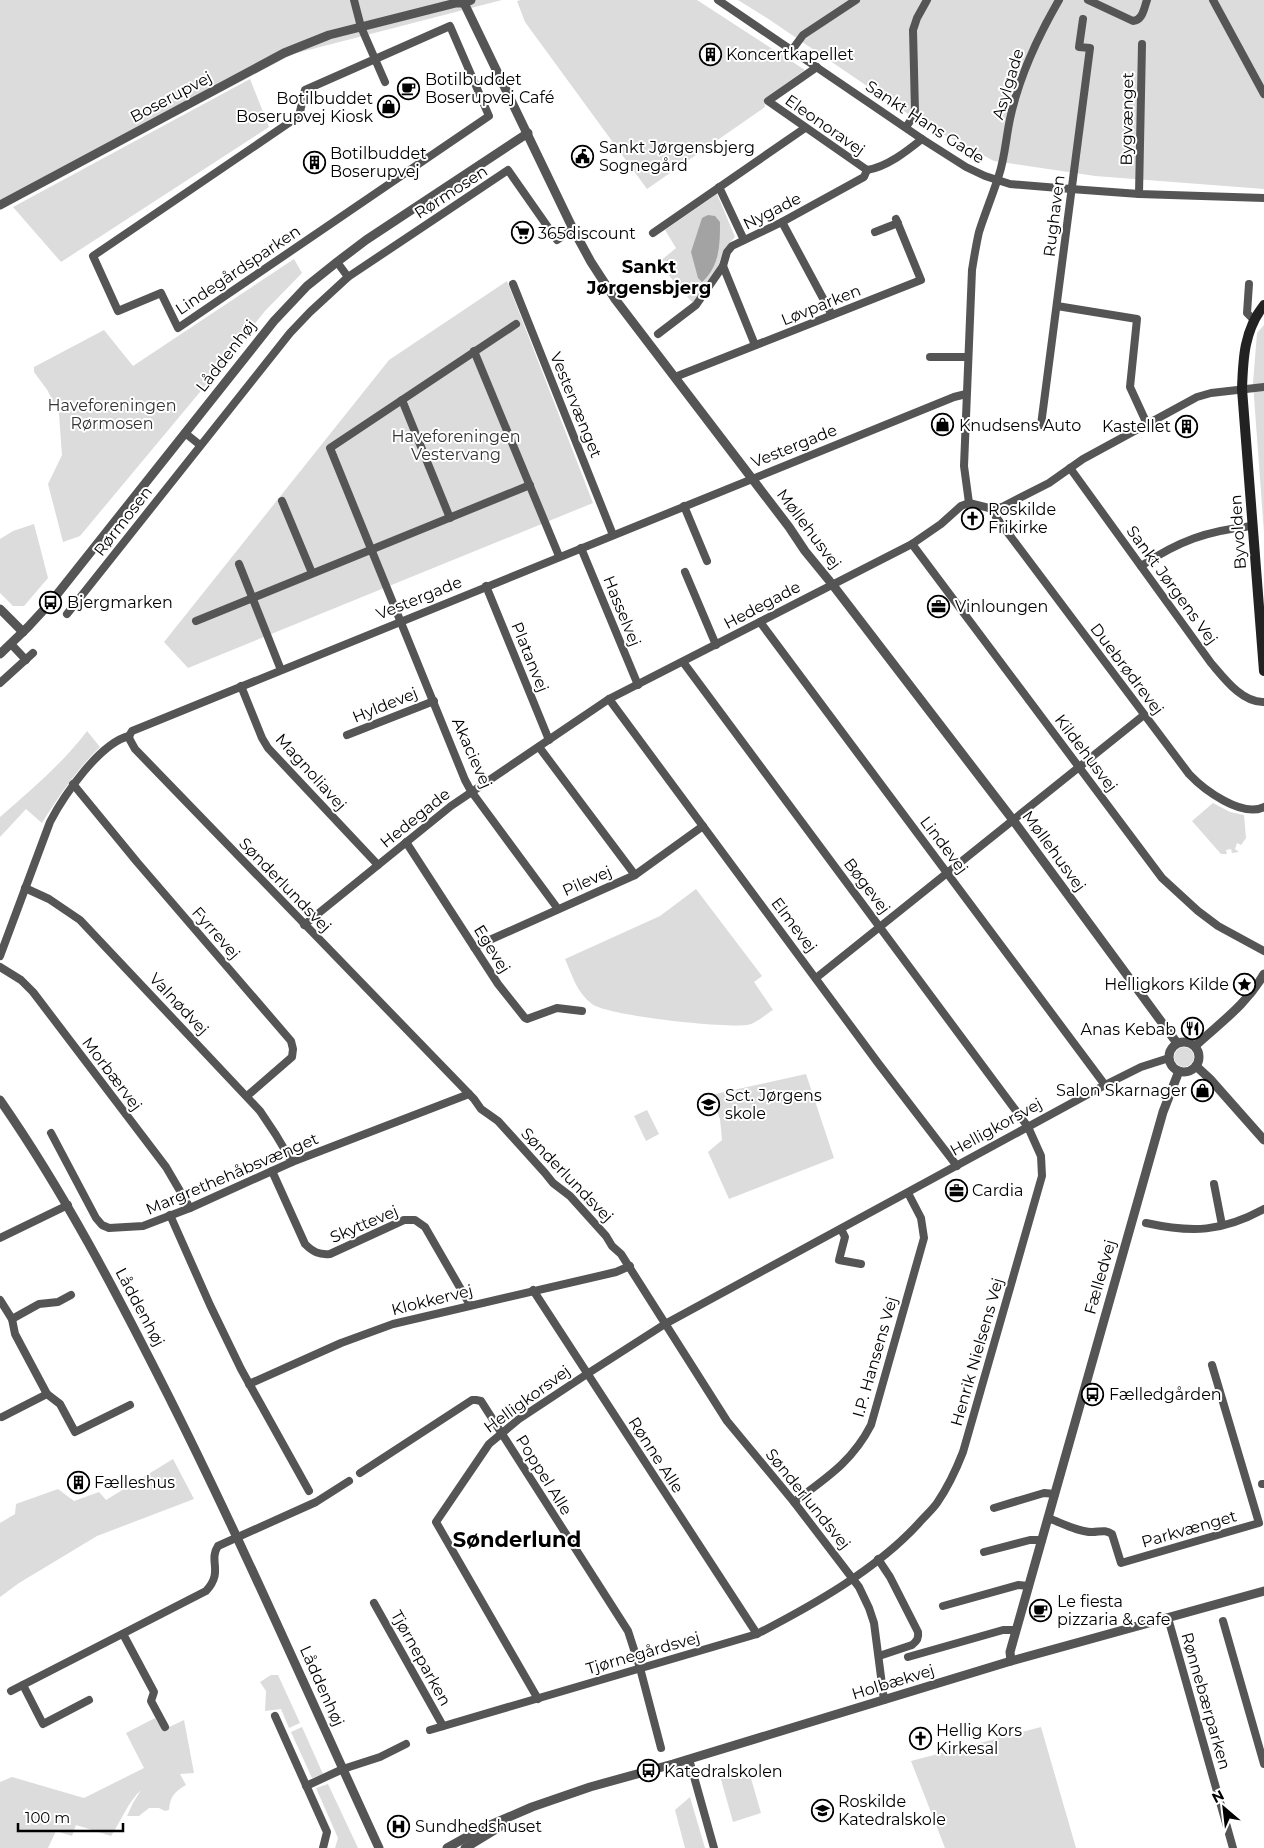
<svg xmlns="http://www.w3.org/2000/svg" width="1264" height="1848" viewBox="0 0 1264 1848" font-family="Montserrat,sans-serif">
<rect width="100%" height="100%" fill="#fff"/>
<g fill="#dcdcdc">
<polygon points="0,0 502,0 293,54 0,208"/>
<polygon points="521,0 697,0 805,70 764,99 765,107 647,189 525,22 517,1"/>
<polygon points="738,0 1264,0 1264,189 1095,176 994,161 920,122 767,18"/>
<polygon points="250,79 269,127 61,262 13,207"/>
<polygon points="717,194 735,237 724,249 718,267 693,303 658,263 676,248 665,230"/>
<polygon points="294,259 302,273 265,311 215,374 80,536 63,542 48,484 62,455 59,414 48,391 34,372 34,367 104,330 133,366"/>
<polygon points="507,281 593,503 188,668 164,642 389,360"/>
<polygon points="1264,325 1264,533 1253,383 1257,333"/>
<polygon points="34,524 48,578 24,606 13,606 0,593 0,539 13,531"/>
<path d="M87,731l13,16c-23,22 -41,49 -58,76l-16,-14 -26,28v-20c31,-27 62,-53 87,-86z"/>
<polygon points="1213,803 1230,812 1244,815 1246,838 1241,845 1237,843 1235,849 1239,852 1232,853 1231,849 1226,850 1227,854 1221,854 1192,821"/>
<path d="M696,889l66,87 -8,6 19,28c-7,4 -17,14 -26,15 -23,3 -139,-9 -155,-21 -15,-11 -20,-29 -27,-45l95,-43z"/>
<circle cx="1184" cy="1057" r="10"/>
<polygon points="806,1074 834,1158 729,1199 708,1152 722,1140 720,1119 711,1095"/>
<polygon points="647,1110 659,1134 646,1141 634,1116"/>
<polygon points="173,1459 194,1499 97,1536 19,1583 0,1597 0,1523 15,1514 16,1504 58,1489 74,1501 99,1492 106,1500"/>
<polygon points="271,1675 278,1675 300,1723 289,1728 281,1709 265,1711 266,1691 260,1682"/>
<path d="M155,1718l8,12 21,-10 10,53 -14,1 6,11c-12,7 -16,12 -17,25l-4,1 -6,-3h-10l-10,8h-12l6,-13 8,-13c-13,12 -20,31 -30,46l-35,-11 -4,11 -16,-5 -8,17h-48v-66l12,-5 72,21 60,-30 -18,-35z"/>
<polygon points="302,1727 323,1774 312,1778 291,1732"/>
<polygon points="1041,1727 1076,1848 945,1848 911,1761"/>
<polygon points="748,1768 761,1813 733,1822 720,1776"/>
<polygon points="328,1784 358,1848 335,1848 338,1838 316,1788"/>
<polygon points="690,1797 705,1848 685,1848 675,1810"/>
</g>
<path fill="#a3a3a3" d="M708,215l7,1 5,6c0,22 0,44 -18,60l-4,-4 -7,-26 11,-34z"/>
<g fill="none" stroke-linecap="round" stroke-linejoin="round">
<g stroke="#555" stroke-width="8">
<polyline points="354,0 361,27 385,82"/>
<polyline points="718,0 922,139 966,167 985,176 1010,184 1071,189 1139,194 1264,198"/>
<path d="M1088,0l45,21c10,-1 11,-13 14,-21"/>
<polyline points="1213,0 1264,94"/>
<polygon points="450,26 489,116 178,328 161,293 118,311 93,256 299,116 305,90"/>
<polyline points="792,50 803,35 856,0"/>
<polyline points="817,67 768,101 867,170"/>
<polyline points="906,127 913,117 915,111 913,30 917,18 927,0"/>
<path d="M867,170c20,-3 40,-19 55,-31"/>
<polyline points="719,187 744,240"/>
<polyline points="1139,194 1142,44"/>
<polyline points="782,222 832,315"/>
<polyline points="875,232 898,223"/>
<polyline points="653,233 805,128"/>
<polyline points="723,266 755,345"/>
<polyline points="348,277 508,170 557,240 573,229"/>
<polyline points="513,284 613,535"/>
<polyline points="1249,284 1247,313 1254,320"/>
<polyline points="1057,306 1137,319 1130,387 1147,424"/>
<polyline points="516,324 330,448 465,780 471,791 558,909"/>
<polyline points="658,334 696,305 723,266 727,252 732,246 782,222 864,177 867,170"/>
<polyline points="474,351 559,556"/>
<polyline points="930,357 968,357"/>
<polyline points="675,377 921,280 896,219"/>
<polyline points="402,400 450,518"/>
<polyline points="1041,425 1090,48 1079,47 1083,19"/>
<polyline points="185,433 200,445"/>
<path d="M1070,468l141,195c13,15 31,40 53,39"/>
<polyline points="282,501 312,573"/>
<path d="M969,503l-5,-37 8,-196c2,-12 4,-25 7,-38 6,-19 14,-38 20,-57 6,-18 7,-38 11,-56 9,-43 27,-81 49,-119"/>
<polyline points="684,506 707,561"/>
<path d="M993,509l3,8 193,257c15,16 53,44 75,33"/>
<polyline points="912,544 1162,878 1198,911 1218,926 1264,951"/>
<polyline points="581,548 638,685"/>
<polyline points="239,564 281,670"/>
<path d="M1141,566c38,-25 65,-35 111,-40"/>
<polyline points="685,572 716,645"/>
<polyline points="486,586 549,740"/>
<polyline points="67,614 290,333 310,312 348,277 337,262"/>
<polyline points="196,621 530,485"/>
<polyline points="760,622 1105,1085"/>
<polyline points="11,644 26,660"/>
<polyline points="0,683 33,653"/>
<polyline points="241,686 262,738 268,748 378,865"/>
<polyline points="609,699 878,1063 957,1166"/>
<polyline points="347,735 434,701"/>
<polyline points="129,736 130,740 135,749 474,1099 481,1109 498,1121 545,1173 553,1183 570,1196 606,1236 612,1246 621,1254 727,1421 794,1502 859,1587 869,1608 874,1623 884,1700"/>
<polyline points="539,747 635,875"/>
<polyline points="73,784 137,862 291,1041 293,1049 292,1057 247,1096"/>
<polyline points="406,842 498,984 525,1018 527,1019 557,1008 582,1011"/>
<polyline points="25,888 49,899 80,920 260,1111 276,1135 292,1162"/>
<polyline points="304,925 451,806 609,699 912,544 941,524 961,506 969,503 993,509 1002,507 1049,483 1083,459 1197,397 1211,393 1264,387"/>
<polyline points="474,947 635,875 703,826"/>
<path d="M0,956l50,-134c14,-27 50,-79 79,-86l3,-5 10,-4 812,-330 12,-3"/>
<polyline points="0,967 21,980 33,992 166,1167 190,1208"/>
<polyline points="816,978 1144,715"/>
<polyline points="51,1133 96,1218 102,1225 109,1228 143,1226 190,1208 292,1162 469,1094"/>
<path d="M272,1171l33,73c8,8 14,11 25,10l74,-34h11l10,7 45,78"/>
<polyline points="1214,1184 1222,1225"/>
<polyline points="170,1215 210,1305 241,1369 309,1491"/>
<path d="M1146,1223c46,10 76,9 118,-14"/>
<polyline points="841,1229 845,1237 839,1260 861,1264"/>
<polyline points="0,1238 68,1205"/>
<polyline points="533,1290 757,1634"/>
<polyline points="0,1300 12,1319 15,1334 47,1394"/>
<polyline points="12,1319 39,1304 58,1302 71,1295"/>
<polyline points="249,1384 341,1343 393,1324 616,1272 630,1266"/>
<polyline points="2,1417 47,1394 60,1404 75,1432 130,1405"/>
<polyline points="360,1473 472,1400 476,1400 481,1401 628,1631 640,1668 661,1748"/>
<polyline points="1262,1484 1264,1484"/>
<path d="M794,1502c32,-24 58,-40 77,-77l53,-187 -3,-20 -13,-25"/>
<polyline points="994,1508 1044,1493 1055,1494"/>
<path d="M1048,1518c14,5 30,14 44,14 8,0 13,-3 20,2l9,29 138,-40 -47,-158"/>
<polyline points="984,1552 1030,1540 1042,1540"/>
<path d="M878,1559l12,18 28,55c1,6 -1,9 -6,13l-33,11"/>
<polyline points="374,1603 443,1726"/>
<polyline points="943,1606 1018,1585 1029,1586"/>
<polyline points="1168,1618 1233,1848"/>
<polyline points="1223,1621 1264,1764"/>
<polyline points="123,1634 154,1692 151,1701 165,1727"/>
<polyline points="908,1657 1003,1630 1016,1630"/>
<polyline points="23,1685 43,1724 89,1700"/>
<path d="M11,1691l195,-100c18,-19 2,-30 12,-45l98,-44 33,-21"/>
<polyline points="538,1699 436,1522 489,1444 519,1419 587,1374 665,1324 1105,1085 1141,1067 1169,1058"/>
<polyline points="275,1716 327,1832 323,1848"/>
<path d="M430,1730l327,-96c56,-29 119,-64 162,-111 6,-7 13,-13 18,-20 11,-16 19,-33 26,-51l79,-276 -1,-20 -13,-29 -345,-465"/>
<polyline points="689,1759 714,1848"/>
<polyline points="306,1786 343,1769 380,1757 406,1744"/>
</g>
<g stroke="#555" stroke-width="9">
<polyline points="464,3 573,229 591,262 615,299 789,527 805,551 832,584 1013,820 1177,1043"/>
<polyline points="0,205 284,53 329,35 456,3 464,3 471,0"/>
<polyline points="0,609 23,632"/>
<polyline points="0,654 28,627 51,602 274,321 307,286 337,262 366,240 528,133"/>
<circle cx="1184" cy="1057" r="15"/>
<path d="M1195,1046c26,-24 51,-41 69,-72"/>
<polyline points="1196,1066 1210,1079 1264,1140"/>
<path d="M0,1100c64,92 116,192 167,293 75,149 142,303 212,455"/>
<polyline points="1011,1661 1010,1652 1163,1112 1179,1071"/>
<polyline points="447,1848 481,1829 532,1807 590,1787 673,1764 1011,1661 1264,1591"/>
<polyline points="465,1848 503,1825"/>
</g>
<path stroke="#222" stroke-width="10" d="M1264,305c-20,25 -21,54 -22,84l22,282"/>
</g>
<defs>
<symbol id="building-ring" viewBox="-11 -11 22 22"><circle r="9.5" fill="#fff" stroke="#000" stroke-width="1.5"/><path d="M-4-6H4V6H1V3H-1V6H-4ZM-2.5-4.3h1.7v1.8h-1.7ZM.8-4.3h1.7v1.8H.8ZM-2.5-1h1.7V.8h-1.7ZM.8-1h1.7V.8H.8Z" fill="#000"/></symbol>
<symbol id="cafe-ring" viewBox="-11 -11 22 22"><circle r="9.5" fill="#fff" stroke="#000" stroke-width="1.5"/><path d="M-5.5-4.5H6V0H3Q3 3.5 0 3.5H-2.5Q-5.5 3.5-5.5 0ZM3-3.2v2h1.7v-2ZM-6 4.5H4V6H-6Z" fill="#000"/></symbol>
<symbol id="shop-ring" viewBox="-11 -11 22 22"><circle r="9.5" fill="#fff" stroke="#000" stroke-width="1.5"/><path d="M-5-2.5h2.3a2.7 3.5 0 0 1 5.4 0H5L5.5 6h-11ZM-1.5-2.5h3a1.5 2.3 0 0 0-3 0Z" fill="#000"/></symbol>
<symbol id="civic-ring" viewBox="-11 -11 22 22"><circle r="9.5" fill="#fff" stroke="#000" stroke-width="1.5"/><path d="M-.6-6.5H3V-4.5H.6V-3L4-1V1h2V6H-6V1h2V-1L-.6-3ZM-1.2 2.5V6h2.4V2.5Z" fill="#000"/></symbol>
<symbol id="supermarket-ring" viewBox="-11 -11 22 22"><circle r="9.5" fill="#fff" stroke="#000" stroke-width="1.5"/><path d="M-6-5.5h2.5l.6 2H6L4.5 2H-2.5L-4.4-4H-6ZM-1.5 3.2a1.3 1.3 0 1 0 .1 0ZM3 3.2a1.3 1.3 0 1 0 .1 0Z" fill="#000"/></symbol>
<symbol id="church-ring" viewBox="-11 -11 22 22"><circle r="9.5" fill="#fff" stroke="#000" stroke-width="1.5"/><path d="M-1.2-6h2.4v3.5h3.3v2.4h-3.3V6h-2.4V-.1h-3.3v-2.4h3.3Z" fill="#000"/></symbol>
<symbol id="bus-ring" viewBox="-11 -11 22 22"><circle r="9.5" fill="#fff" stroke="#000" stroke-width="1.5"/><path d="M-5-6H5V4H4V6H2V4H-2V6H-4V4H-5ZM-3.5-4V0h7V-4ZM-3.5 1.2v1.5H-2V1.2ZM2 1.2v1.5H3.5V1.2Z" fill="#000"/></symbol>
<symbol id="office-ring" viewBox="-11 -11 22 22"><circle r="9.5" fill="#fff" stroke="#000" stroke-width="1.5"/><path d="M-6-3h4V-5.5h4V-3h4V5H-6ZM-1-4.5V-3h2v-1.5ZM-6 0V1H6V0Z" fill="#000"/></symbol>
<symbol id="sight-ring" viewBox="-11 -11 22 22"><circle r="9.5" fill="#fff" stroke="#000" stroke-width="1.5"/><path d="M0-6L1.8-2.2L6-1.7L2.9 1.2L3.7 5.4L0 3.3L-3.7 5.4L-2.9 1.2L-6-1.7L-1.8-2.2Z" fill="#000"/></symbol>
<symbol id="restaurant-ring" viewBox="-11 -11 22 22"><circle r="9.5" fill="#fff" stroke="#000" stroke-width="1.5"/><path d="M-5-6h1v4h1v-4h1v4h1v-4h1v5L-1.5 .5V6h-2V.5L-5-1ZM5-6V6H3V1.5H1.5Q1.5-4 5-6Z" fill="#000"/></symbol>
<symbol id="school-ring" viewBox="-11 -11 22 22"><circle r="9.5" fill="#fff" stroke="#000" stroke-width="1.5"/><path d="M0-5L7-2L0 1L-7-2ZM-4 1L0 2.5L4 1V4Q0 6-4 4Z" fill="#000"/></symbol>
<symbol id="university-ring" viewBox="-11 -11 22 22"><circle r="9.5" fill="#fff" stroke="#000" stroke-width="1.5"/><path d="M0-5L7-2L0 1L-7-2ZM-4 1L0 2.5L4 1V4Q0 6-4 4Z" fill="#000"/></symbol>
<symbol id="hospital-ring" viewBox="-11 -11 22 22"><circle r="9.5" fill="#fff" stroke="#000" stroke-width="1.5"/><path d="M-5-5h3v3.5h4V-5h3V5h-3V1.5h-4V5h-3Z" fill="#000"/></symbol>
</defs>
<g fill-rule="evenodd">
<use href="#building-ring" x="698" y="42" width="25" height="25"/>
<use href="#cafe-ring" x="396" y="76" width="25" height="25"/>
<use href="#shop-ring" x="376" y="94" width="25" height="25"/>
<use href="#civic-ring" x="570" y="144" width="25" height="25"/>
<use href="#building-ring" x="302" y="150" width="25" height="25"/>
<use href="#supermarket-ring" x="510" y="220" width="25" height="25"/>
<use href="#shop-ring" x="930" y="412" width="25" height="25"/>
<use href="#building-ring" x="1174" y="414" width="25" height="25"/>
<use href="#church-ring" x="960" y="506" width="25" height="25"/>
<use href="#bus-ring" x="38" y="590" width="25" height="25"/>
<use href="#office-ring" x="926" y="594" width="25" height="25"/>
<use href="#sight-ring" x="1232" y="972" width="25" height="25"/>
<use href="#restaurant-ring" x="1180" y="1016" width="25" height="25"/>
<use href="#shop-ring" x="1190" y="1078" width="25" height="25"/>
<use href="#school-ring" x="696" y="1092" width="25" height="25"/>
<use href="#office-ring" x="944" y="1178" width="25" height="25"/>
<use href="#bus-ring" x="1080" y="1382" width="25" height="25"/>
<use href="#building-ring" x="66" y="1470" width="25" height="25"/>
<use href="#cafe-ring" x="1028" y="1598" width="25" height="25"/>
<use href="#church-ring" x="908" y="1726" width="25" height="25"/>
<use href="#bus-ring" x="636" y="1758" width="25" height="25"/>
<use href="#university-ring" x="810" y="1798" width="25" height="25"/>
<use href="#hospital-ring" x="386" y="1814" width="25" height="25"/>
</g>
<g text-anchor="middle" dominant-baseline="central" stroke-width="4" stroke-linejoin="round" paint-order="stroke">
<g font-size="16" fill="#000" stroke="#fff" text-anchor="start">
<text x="726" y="54">Koncertkapellet</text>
<text x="425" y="79">Botilbuddet<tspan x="425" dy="18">Boserupvej Café</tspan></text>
<text x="373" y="98" text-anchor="end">Botilbuddet<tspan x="373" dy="18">Boserupvej Kiosk</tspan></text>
<text x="599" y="147">Sankt Jørgensbjerg<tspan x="599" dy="18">Sognegård</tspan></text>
<text x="330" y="153">Botilbuddet<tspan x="330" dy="18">Boserupvej</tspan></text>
<text x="538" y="233">365discount</text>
<text x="959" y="425">Knudsens Auto</text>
<text x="1171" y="426" text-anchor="end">Kastellet</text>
<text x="988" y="509">Roskilde<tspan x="988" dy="18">Frikirke</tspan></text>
<text x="67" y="602">Bjergmarken</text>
<text x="955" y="606">Vinloungen</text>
<text x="1229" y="984" text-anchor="end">Helligkors Kilde</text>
<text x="1176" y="1029" text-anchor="end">Anas Kebab</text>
<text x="1187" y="1090" text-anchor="end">Salon Skarnager</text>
<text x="725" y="1095">Sct. Jørgens<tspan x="725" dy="18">skole</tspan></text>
<text x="972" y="1190">Cardia</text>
<text x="1109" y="1394">Fælledgården</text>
<text x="94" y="1482">Fælleshus</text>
<text x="1057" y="1601">Le fiesta<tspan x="1057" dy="18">pizzaria &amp; cafe</tspan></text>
<text x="936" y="1730">Hellig Kors<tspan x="936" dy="18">Kirkesal</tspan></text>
<text x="664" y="1771">Katedralskolen</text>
<text x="838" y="1801">Roskilde<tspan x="838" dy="18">Katedralskole</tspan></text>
<text x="415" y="1826">Sundhedshuset</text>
</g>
<g font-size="16" fill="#000" stroke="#fff">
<text transform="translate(1008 84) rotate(-73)">Asylgade</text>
<text transform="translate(171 97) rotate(-28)">Boserupvej</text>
<text transform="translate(1127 119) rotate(-89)">Bygvænget</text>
<text transform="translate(925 122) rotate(33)">Sankt Hans Gade</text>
<text transform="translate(825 125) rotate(35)">Eleonoravej</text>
<text transform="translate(451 192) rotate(-33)">Rørmosen</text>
<text transform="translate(772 211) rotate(-27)">Nygade</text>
<text transform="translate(1054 216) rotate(-83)">Rughaven</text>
<text transform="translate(238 270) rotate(-34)">Lindegårdsparken</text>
<text transform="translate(821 305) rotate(-22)">Løvparken</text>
<text transform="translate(226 356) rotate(-52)">Låddenhøj</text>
<text transform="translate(576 405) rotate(68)">Vestervænget</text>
<text transform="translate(794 446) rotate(-22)">Vestergade</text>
<text transform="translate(123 521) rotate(-52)">Rørmosen</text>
<text transform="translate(809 529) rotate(53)">Møllehusvej</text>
<text transform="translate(1238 532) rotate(-94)">Byvolden</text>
<text transform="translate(1172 585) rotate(54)">Sankt Jørgens Vej</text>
<text transform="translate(419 598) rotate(-22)">Vestergade</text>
<text transform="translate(762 605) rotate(-28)">Hedegade</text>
<text transform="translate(622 611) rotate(68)">Hasselvej</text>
<text transform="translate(530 657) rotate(68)">Platanvej</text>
<text transform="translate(1127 669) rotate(53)">Duebrødrevej</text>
<text transform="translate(385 705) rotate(-22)">Hyldevej</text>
<text transform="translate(472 753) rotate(66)">Akacievej</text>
<text transform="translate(1086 753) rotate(53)">Kildehusvej</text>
<text transform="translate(311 772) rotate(48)">Magnoliavej</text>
<text transform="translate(415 818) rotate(-39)">Hedegade</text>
<text transform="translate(944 845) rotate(53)">Lindevej</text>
<text transform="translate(1054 851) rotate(54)">Møllehusvej</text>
<text transform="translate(587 881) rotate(-24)">Pilevej</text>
<text transform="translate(285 885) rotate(46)">Sønderlundsvej</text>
<text transform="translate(867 886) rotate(53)">Bøgevej</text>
<text transform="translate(794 925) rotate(53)">Elmevej</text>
<text transform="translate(216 933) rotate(49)">Fyrrevej</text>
<text transform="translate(492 949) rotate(58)">Egevej</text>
<text transform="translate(179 1004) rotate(47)">Valnødvej</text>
<text transform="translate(112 1074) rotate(53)">Morbærvej</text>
<text transform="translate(996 1127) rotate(-29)">Helligkorsvej</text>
<text transform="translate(232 1174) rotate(-23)">Margrethehåbsvænget</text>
<text transform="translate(567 1175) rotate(46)">Sønderlundsvej</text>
<text transform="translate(364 1224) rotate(-23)">Skyttevej</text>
<text transform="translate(1100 1277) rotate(-74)">Fælledvej</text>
<text transform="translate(432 1300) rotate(-14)">Klokkervej</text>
<text transform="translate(140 1307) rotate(62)">Låddenhøj</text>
<text transform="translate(977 1352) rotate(-74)">Henrik Nielsens Vej</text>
<text transform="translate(875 1357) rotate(-74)">I.P. Hansens Vej</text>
<text transform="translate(527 1399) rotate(-36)">Helligkorsvej</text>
<text transform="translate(656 1455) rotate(57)">Rønne Alle</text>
<text transform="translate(544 1475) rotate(58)">Poppel Alle</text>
<text transform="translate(808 1499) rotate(51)">Sønderlundsvej</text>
<text transform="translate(1189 1529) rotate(-16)">Parkvænget</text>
<text transform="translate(643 1653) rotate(-16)">Tjørnegårdsvej</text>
<text transform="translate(421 1658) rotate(61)">Tjørneparken</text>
<text transform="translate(893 1682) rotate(-17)">Holbækvej</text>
<text transform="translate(322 1686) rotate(66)">Låddenhøj</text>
<text transform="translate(1206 1701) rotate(74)">Rønnebærparken</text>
</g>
<g font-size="16" fill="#333" stroke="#fff">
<text x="112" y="405">Haveforeningen<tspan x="112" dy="18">Rørmosen</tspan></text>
<text x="456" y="436">Haveforeningen<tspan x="456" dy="18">Vestervang</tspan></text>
</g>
<g font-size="18" font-weight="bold" fill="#000" stroke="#fff">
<text x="649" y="267">Sankt<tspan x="649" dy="21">Jørgensbjerg</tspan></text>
</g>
<g font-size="21" font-weight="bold" fill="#000" stroke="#fff">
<text x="517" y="1539">Sønderlund</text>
</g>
</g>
<g transform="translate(1224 1808) rotate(332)" stroke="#ffffff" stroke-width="4" paint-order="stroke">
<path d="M0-4L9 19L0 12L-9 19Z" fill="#000000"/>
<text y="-8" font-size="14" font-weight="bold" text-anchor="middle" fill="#000000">N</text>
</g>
<path d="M18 1823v8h105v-8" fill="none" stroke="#000000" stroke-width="2.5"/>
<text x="25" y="1823" font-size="15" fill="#000000" stroke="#ffffff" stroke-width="4" paint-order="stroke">100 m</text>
</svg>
